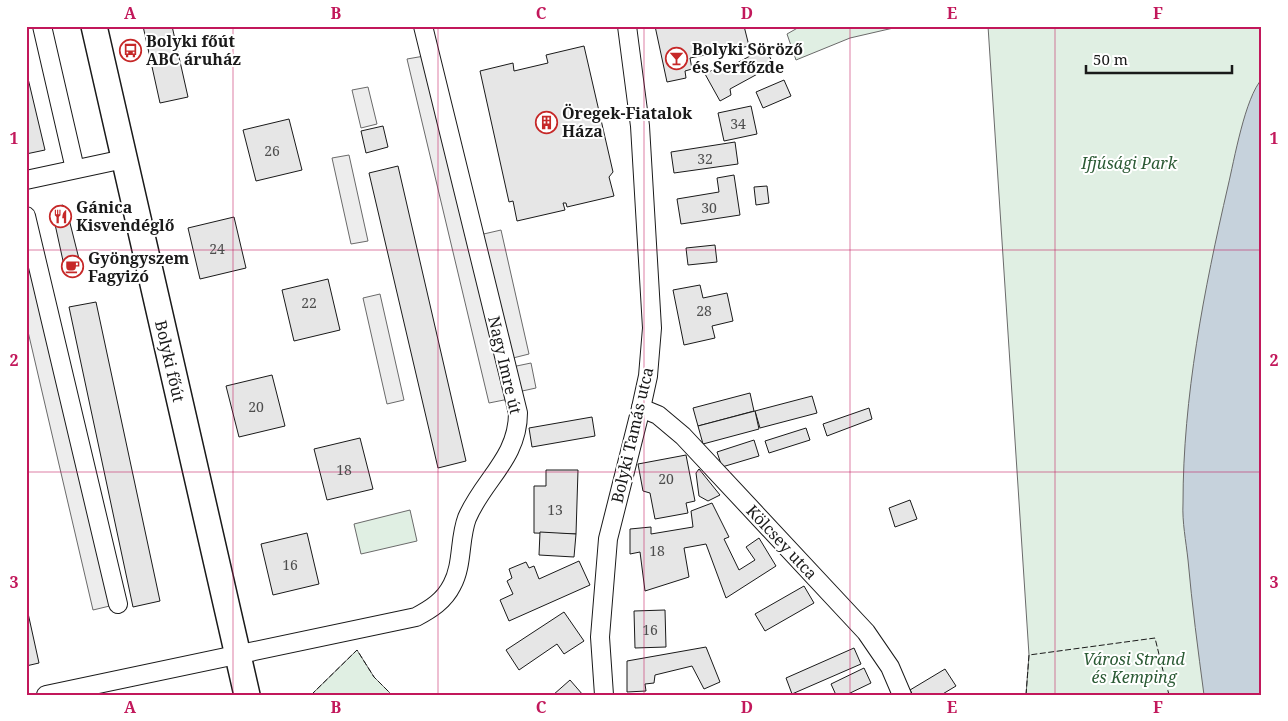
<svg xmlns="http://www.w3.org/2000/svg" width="1288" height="721" viewBox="0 0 1288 721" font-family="'Noto Serif',serif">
<rect width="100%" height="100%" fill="#fff"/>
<g fill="#e0efe3" stroke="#6a6a6a">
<polygon points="801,26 902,26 850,38 796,60 787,34"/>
<polygon points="988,26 1262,26 1262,695 1026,695 1029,655"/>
<polygon points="410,510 417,541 361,554 354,524"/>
<polygon points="357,650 374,677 392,695 311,695"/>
</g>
<g fill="#ededed" stroke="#6a6a6a">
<polygon points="430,55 475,236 501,230 529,354 505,360 507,368 531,363 536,388 513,393 514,398 489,403 407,59"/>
<polygon points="368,87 377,124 361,128 352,90"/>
<polygon points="349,155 368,241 351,244 332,158"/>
<polygon points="26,216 118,604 93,610 26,323"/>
<polygon points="380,294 404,400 387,404 363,298"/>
</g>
<path fill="#c6d2dc" stroke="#6a6a6a" d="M1262,79v616h-58c-6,-45 -12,-90 -16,-135 -2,-19 -6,-38 -5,-57 0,-106 21,-213 45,-317 6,-25 17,-89 34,-107z"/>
<g fill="#e6e6e6" stroke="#1a1a1a">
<polygon points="143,26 172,26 188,97 160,103"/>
<polygon points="655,26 744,26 749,46 690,58 692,69 685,71 686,78 667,82"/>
<polygon points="584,46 613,172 609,177 614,196 567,207 566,203 563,203 565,210 517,221 513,201 509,202 480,71 513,63 514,71 548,63 546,55"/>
<polygon points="765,48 774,65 730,89 731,95 720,101 705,74 718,67 720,72"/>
<polygon points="26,70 45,150 26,154"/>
<polygon points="784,80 791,96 763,108 756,92"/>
<polygon points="751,106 757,134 724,141 718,113"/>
<polygon points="289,119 302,170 256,181 243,130"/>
<polygon points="383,126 388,147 366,153 361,131"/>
<polygon points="735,142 738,164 674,173 671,152"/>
<polygon points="398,166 466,461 438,468 369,173"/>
<polygon points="734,175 740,215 681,224 677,199 719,192 717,178"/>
<polygon points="767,186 769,203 756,205 754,187"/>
<polygon points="63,205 67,211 81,267 76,273 70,275 65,270 53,215 55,207"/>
<polygon points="234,217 246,268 200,279 188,228"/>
<polygon points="715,245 717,262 688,265 686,248"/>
<polygon points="328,279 340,330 294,341 282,290"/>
<polygon points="700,285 703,298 727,293 733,321 712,326 715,338 684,345 673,290"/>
<polygon points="96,302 160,601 133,607 69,307"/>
<polygon points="272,375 285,426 239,437 226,386"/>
<polygon points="750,393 754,411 698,426 693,408"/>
<polygon points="812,396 817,413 760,428 755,411"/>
<polygon points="869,408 872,419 827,436 823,424"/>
<polygon points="755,411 759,429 703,444 698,426"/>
<polygon points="592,417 595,436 532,447 529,428"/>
<polygon points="806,428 810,440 769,453 765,441"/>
<polygon points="360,438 373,489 327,500 314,449"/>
<polygon points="754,440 759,456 722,467 717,452"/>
<polygon points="686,455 695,501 686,503 688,513 655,519 650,493 643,491 638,464"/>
<polygon points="699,469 720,495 708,501 699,496 696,473"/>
<polygon points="546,470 578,470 576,534 534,533 534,486 546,486"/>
<polygon points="910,500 917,519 895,527 889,508"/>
<polygon points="712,503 729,537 724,539 739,570 755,560 746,547 759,538 776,566 726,598 706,544 684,548 689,577 645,591 640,552 630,554 630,529 651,527 651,534 693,527 691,511"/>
<polygon points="540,532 576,534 574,557 539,555"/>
<polygon points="307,533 319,584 273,595 261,544"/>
<polygon points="579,561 590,585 509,621 500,600 513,594 507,581 512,578 509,569 526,562 529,568 534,566 539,579"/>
<polygon points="804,586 814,603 765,631 755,614"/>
<polygon points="26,604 39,663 26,666"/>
<polygon points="665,610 666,647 635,648 634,611"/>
<polygon points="564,612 584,641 564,654 557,644 519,670 506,650"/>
<polygon points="706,647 720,682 704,689 692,666 655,675 654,683 645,684 646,691 627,692 627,661"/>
<polygon points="854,648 861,664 792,694 786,678"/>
<polygon points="864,668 871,683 846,695 836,695 831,684"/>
<polygon points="945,669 956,686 941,695 913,695 910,690"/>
<polygon points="570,680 583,695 553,695"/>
</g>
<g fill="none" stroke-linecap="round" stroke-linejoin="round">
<defs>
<g id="street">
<polyline points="42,26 75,169"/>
<polyline points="26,180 124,159"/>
<polyline points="26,216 118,604"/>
<polyline points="641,408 658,415 683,436 866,632 890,667 902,695"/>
<path d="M46,695l370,-78c15,-8 28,-16 36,-32 11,-20 7,-46 15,-67 16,-38 51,-60 51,-105l-95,-387"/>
<polyline points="604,695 600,637 608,539 641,408 648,376 652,328 640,126 627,26"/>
</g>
<polyline id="secondary" points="94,26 247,695"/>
</defs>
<use href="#street" stroke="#1a1a1a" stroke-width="20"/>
<use href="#secondary" stroke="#1a1a1a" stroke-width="28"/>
<use href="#street" stroke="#fff" stroke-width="18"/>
<use href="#secondary" stroke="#fff" stroke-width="25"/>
<g stroke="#1a1a1a" stroke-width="1" stroke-dasharray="6 2.5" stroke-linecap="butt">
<polyline points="311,695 357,650 374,677 392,695"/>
<polyline points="1026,695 1029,655 1155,638 1169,695"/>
</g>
</g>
<path fill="none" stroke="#c2185b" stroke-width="1" stroke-opacity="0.55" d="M233,26v669M438,26v669M644,26v669M850,26v669M1055,26v669M26,250h1236M26,472h1236"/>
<defs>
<symbol id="bus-ring" viewBox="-11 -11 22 22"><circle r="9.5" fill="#fff" stroke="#c62828" stroke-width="1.5"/><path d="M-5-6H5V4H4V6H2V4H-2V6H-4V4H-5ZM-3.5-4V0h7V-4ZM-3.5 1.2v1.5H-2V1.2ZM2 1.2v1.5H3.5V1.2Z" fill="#c62828"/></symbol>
<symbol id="bar-ring" viewBox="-11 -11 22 22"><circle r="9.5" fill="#fff" stroke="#c62828" stroke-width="1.5"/><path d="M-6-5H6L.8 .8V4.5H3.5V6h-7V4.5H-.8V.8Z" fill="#c62828"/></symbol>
<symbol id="building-ring" viewBox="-11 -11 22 22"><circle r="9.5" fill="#fff" stroke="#c62828" stroke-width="1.5"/><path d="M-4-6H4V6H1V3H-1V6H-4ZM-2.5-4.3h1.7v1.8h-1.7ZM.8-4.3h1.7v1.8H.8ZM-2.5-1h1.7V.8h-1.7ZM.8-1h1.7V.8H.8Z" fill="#c62828"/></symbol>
<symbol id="restaurant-ring" viewBox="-11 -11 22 22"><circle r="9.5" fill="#fff" stroke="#c62828" stroke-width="1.5"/><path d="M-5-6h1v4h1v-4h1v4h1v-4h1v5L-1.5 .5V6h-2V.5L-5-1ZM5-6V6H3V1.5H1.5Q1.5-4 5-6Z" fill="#c62828"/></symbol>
<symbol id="cafe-ring" viewBox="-11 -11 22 22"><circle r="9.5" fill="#fff" stroke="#c62828" stroke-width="1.5"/><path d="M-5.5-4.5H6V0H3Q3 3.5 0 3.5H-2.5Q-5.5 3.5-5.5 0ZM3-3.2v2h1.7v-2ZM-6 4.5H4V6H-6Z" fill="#c62828"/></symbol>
</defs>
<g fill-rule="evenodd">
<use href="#bus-ring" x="118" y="38" width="25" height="25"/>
<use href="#bar-ring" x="664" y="46" width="25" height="25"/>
<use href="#building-ring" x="534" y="110" width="25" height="25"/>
<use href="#restaurant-ring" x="48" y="204" width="25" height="25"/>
<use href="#cafe-ring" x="60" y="254" width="25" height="25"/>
</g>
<g text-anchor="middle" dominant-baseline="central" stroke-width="4" stroke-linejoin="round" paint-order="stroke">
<g font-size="14" fill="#4d4d4d">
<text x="738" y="123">34</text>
<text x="272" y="150">26</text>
<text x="705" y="158">32</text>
<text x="709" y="207">30</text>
<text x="217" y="248">24</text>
<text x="309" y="302">22</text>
<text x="704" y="310">28</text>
<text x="256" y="406">20</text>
<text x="344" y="469">18</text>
<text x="666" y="478">20</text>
<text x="555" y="509">13</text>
<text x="657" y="550">18</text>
<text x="290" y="564">16</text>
<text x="650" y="629">16</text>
</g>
<g font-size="16" font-weight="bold" fill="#1a1a1a" stroke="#fff" text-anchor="start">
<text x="146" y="41">Bolyki főút<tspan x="146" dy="18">ABC áruház</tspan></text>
<text x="692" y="49">Bolyki Söröző<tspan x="692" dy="18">és Serfőzde</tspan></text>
<text x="562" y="113">Öregek-Fiatalok<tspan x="562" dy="18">Háza</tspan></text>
<text x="76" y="207">Gánica<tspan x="76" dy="18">Kisvendéglő</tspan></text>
<text x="88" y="258">Gyöngyszem<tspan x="88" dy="18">Fagyizó</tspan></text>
</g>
<g font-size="16" font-style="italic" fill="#2b5a34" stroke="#fff">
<text x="1129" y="163">Ifjúsági Park</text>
<text x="1134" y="659">Városi Strand<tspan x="1134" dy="18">és Kemping</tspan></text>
</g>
<g font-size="16" fill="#1a1a1a" stroke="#fff">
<text transform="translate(170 361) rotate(77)">Bolyki főút</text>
<text transform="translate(505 365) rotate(77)">Nagy Imre út</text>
<text transform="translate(632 435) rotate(-77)">Bolyki Tamás utca</text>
<text transform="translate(782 542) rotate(47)">Kölcsey utca</text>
</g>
</g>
<rect width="1288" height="721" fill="none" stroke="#ffffff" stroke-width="55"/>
<path d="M1086 65v8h146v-8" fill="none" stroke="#1a1a1a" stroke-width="2.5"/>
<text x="1093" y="65" font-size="15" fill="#1a1a1a" stroke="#ffffff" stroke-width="4" paint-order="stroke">50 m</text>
<rect x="28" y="28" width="1232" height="666" fill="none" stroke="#c2185b" stroke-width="2"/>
<g font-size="16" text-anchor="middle" font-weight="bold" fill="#c2185b">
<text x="130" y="19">A</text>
<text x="336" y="19">B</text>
<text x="541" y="19">C</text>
<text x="747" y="19">D</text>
<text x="952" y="19">E</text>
<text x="1158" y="19">F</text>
<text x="14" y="144">1</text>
<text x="1274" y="144">1</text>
<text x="14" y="366">2</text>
<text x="1274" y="366">2</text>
<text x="14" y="588">3</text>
<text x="1274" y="588">3</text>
<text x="130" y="713">A</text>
<text x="336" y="713">B</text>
<text x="541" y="713">C</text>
<text x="747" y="713">D</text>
<text x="952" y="713">E</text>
<text x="1158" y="713">F</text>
</g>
</svg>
